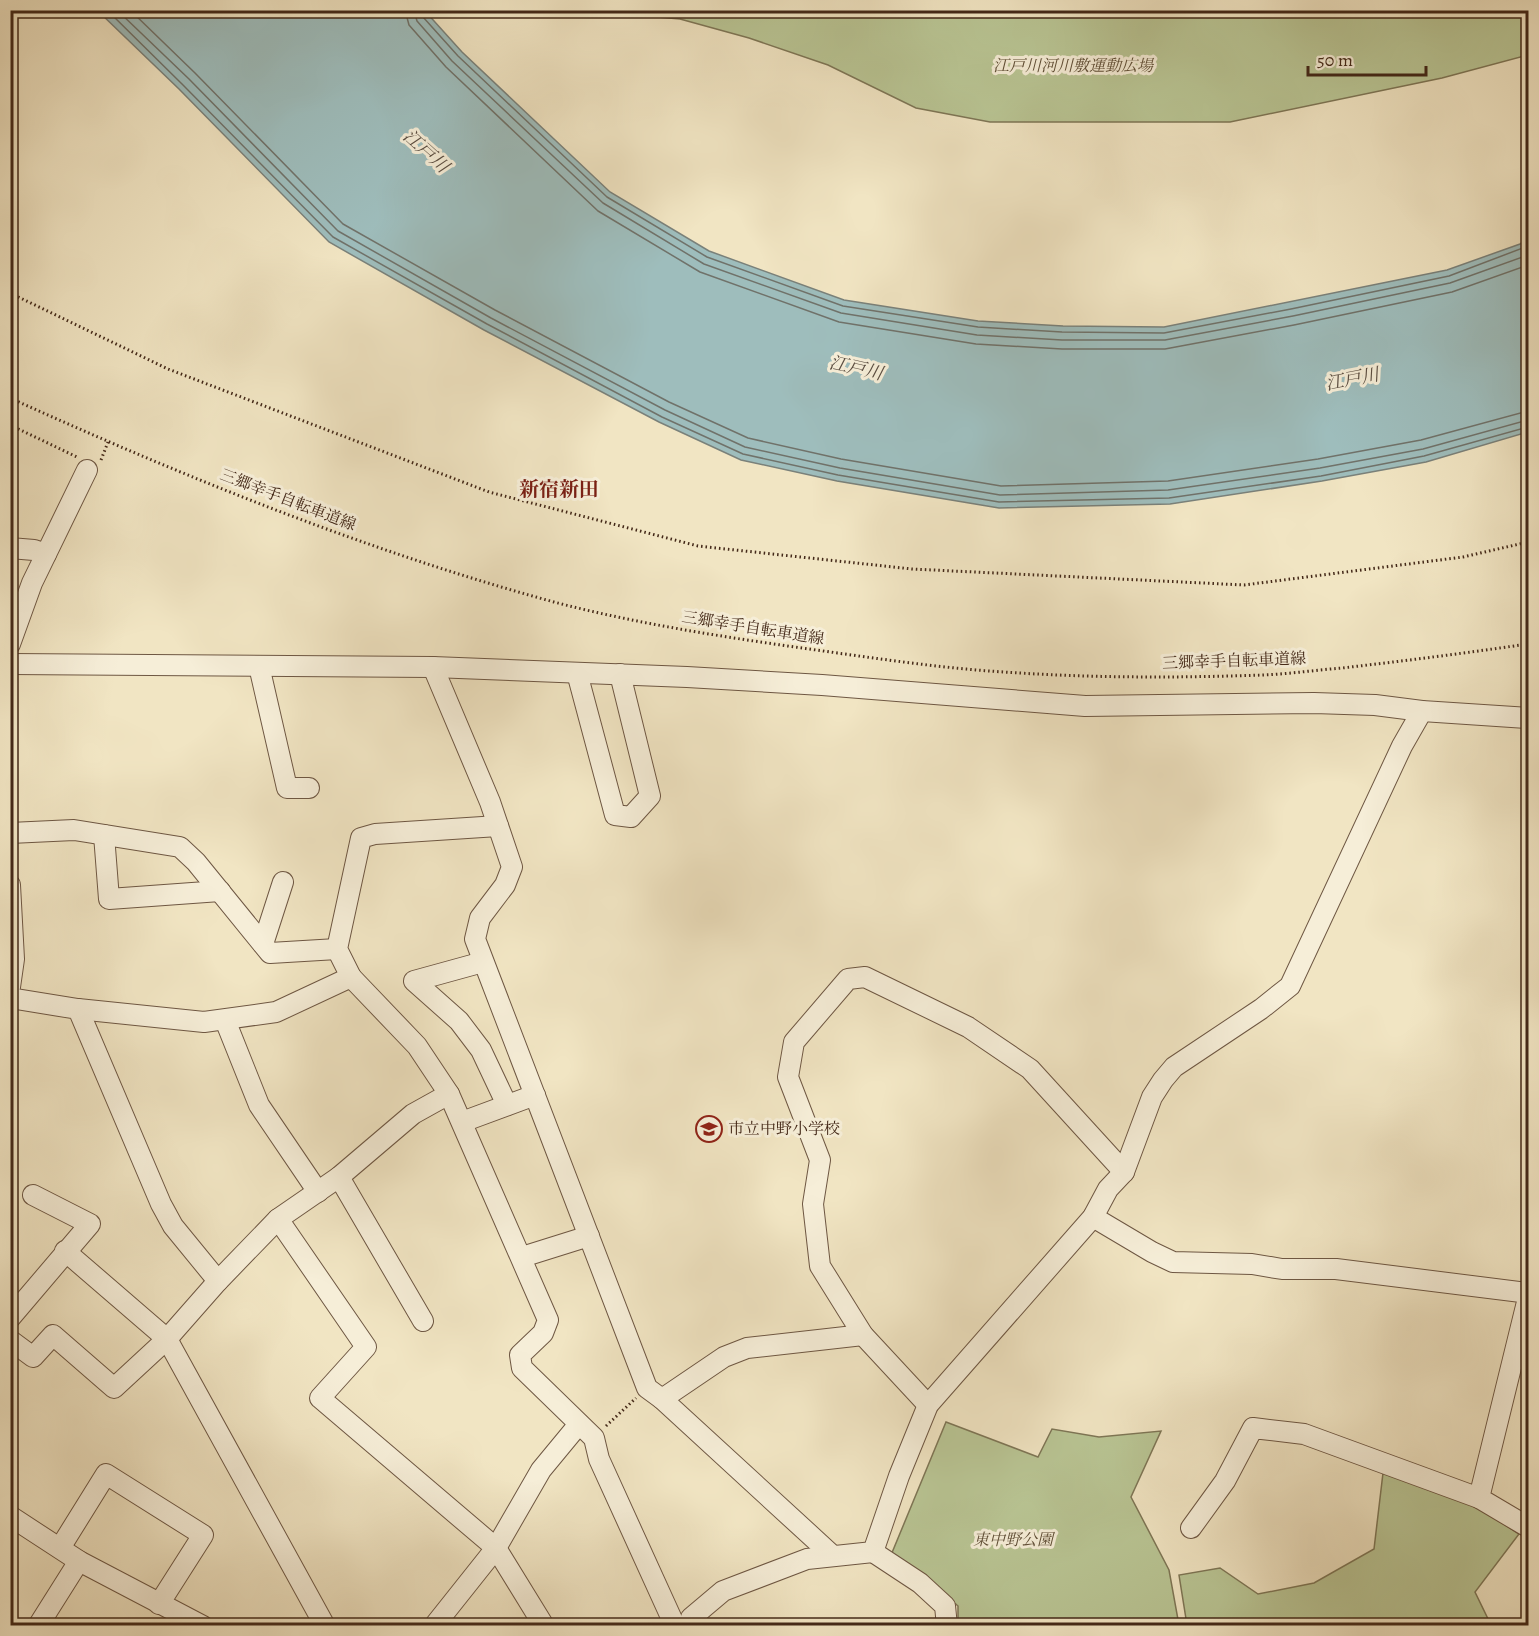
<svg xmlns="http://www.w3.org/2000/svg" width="1539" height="1636" viewBox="0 0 1539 1636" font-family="Alegreya,'Noto Serif JP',serif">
<rect width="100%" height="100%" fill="#f1e5c3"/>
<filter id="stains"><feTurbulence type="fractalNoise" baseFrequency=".00333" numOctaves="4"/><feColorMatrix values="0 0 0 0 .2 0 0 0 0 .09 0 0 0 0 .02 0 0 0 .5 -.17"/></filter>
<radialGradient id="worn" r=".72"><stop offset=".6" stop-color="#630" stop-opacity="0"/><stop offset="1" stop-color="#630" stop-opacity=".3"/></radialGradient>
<g fill="#b9c594" stroke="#7e7656" stroke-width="1.5">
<polygon points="1528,10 1528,55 1442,78 1230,122 990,122 916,108 828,65 749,38 680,19 624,14 617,11"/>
<polygon points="946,1422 1038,1457 1052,1429 1099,1437 1161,1431 1131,1497 1169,1570 1179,1625 958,1625 958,1606 929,1580 889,1560"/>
<polygon points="1383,1473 1475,1505 1519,1534 1475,1592 1491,1625 1187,1625 1179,1575 1220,1568 1258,1594 1314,1583 1374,1549"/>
</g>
<polygon fill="#9ebdbc" stroke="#7a817a" stroke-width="1.5" points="98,11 425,11 462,52 610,192 709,251 844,300 978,321 1063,326 1164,327 1447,270 1520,244 1528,239 1528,432 1426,462 1322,481 1170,504 999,508 837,481 741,460 659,422 484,330 329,242 179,89"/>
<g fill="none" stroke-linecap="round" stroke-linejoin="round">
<g stroke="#70726a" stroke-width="1.5">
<polyline points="107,10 183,85 333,237 487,324 662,417 743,454 838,475 999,502 1169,498 1321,476 1424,456 1528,427"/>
<polyline points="117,10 189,79 338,231 491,318 665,410 745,447 840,468 1000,495 1168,490 1320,468 1423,449 1528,420"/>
<polyline points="130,10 195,73 343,224 495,310 669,402 748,438 841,459 1001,486 1168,481 1318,459 1421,440 1528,411"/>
<polyline points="405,10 409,25 446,67 598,211 700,272 839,322 976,344 1062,349 1165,349 1294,325 1452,292 1528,265"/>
<polyline points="414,10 417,21 452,61 603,203 704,264 841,313 977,335 1062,340 1165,340 1293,316 1450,283 1528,255"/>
<polyline points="421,10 423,17 458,56 607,197 707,257 843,306 978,327 1062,332 1164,333 1291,309 1449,276 1528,246"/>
</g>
<defs>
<g id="minor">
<polyline points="10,548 34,550 46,554"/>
<polyline points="10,644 32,583 87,470"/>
<polyline points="10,664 433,667 687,677 822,685 1085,706 1314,703 1375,705 1422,711 1528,718"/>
<polyline points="259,666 287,788 309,788"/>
<polyline points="433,667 490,802 512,867 505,885 480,918 475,939 647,1388 662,1399 724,1357 747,1348 863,1335"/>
<polyline points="577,673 615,815 631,817 650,796 620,674"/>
<polyline points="10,833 74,830 180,847 196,862 270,953 337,949"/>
<polyline points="104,835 109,899 220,891"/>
<polyline points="10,885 14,959 10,987"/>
<polyline points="263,944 283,882"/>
<polyline points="483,962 414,981 459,1021 481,1050 507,1105"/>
<polyline points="351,977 337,949 361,838 375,834 498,826"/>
<polyline points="10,998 78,1009 161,1204 173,1226 218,1281"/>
<polyline points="78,1009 204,1022 276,1012 351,977 417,1046 449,1094 548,1320 543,1333 520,1355 522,1368 594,1438 599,1459 675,1626"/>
<polyline points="225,1020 259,1105 318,1192"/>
<polyline points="462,1122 535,1095"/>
<polyline points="339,1177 423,1321"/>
<polyline points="1093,1217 1152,1252 1173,1262 1252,1264 1282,1269 1336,1269 1528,1293"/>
<polyline points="278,1219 366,1347 320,1398 496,1548 544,1626"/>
<polyline points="65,1251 167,1339 325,1626"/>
<polyline points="522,1257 589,1236"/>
<polyline points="1528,1298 1479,1498 1528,1527"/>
<polyline points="10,1318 90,1224 33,1195"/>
<polyline points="10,1340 33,1357 53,1335 114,1388 167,1339 218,1281 278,1219 339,1177 413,1114 449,1094"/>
<polyline points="662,1399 833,1556"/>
<polyline points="928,1405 863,1335 820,1266 813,1204 820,1160 788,1077 794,1042 848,979 865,977 968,1027 1030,1069 1124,1172"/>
<polyline points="10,1516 79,1561 203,1626"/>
<polyline points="1191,1528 1225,1481 1253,1428 1304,1434 1479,1498"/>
<polyline points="60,1548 106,1474 203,1535 159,1604"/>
<polyline points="873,1552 920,1583 945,1606 947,1626"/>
<polyline points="38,1626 79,1561"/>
<polyline points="434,1626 496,1548 541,1470 579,1424"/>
<polyline points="689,1626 691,1618 723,1591 807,1559 873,1552 899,1476 928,1405 1093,1217 1108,1189 1124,1172 1152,1097 1163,1080 1174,1067 1261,1009 1290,986 1402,746 1422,711"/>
</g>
</defs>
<use href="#minor" stroke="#6e5743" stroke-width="22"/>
<g stroke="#432818" stroke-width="3" stroke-dasharray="1.5 3" stroke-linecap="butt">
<polyline points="10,293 168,369 489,492 698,546 912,569 1244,585 1463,557 1528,542"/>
<path d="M10,398c177,80 357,153 544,204 84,22 170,35 255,47 65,9 130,19 195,23 86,6 173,6 259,3 26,-1 53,-5 79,-7 62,-7 124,-15 186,-24"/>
<polyline points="10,425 77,457"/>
<polyline points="101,460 108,442"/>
<polyline points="606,1426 636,1398"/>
</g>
<use href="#minor" stroke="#f6eed8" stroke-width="20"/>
</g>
<defs>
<symbol id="school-ring" viewBox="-11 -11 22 22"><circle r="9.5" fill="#f6eed8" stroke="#8f2418" stroke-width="1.5"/><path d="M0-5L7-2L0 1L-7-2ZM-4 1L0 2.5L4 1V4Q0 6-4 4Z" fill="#8f2418"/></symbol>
</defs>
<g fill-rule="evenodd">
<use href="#school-ring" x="694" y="1114" width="30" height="30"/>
</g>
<g text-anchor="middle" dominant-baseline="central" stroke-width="6" stroke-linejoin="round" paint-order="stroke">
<g font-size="16" font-style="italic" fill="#604f37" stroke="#f6eed8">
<text x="1073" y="66">江戸川河川敷運動広場</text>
<text x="1013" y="1540">東中野公園</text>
</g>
<g font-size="16" fill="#432818" stroke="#f6eed8">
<text transform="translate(288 500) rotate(21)">三郷幸手自転車道線</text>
<text transform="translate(753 628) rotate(9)">三郷幸手自転車道線</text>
<text transform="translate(1234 661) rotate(-2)">三郷幸手自転車道線</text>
</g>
<g font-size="16" fill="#432818" stroke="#f6eed8" text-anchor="start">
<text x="728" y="1129">市立中野小学校</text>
</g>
<g font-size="18" font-style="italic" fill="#5a4d41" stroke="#f6eed8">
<text transform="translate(426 151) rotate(42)">江戸川</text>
<text transform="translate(856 368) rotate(13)">江戸川</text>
<text transform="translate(1352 379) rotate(-11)">江戸川</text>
</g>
<g font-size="20" font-weight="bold" fill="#7a1f14" stroke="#f6eed8">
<text x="559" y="489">新宿新田</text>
</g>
</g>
<rect width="1539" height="1636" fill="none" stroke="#f1e5c3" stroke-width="36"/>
<rect x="12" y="12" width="1515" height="1612" fill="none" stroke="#432818" stroke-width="3"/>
<rect x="18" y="18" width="1503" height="1600" fill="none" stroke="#432818" stroke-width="1.5"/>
<path d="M1308 66v9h118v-9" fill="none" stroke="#432818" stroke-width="3"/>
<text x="1317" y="66" font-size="18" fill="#432818" stroke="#f6eed8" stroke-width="4.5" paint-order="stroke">50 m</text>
<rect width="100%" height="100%" filter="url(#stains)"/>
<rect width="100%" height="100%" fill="url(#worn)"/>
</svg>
